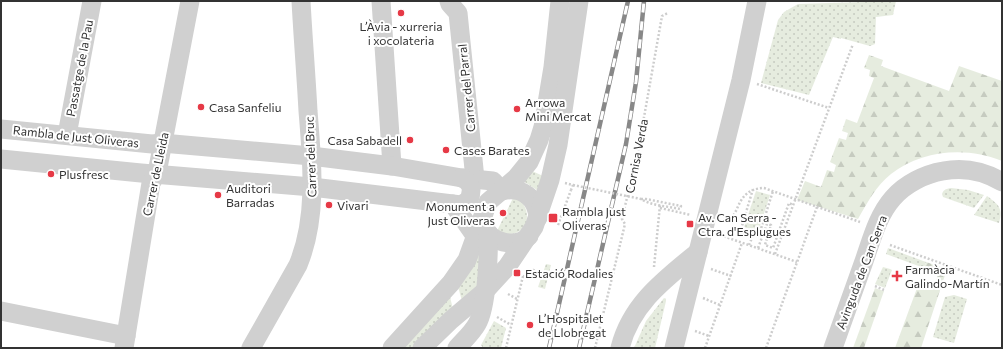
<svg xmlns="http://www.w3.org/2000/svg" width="1003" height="349" viewBox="0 0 1003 349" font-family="Commissioner,sans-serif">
<defs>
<pattern id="green-dots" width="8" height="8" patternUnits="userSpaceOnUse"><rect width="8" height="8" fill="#e6ecdf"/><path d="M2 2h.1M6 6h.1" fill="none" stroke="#c6cbc0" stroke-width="1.8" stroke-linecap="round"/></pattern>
<pattern id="forest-firs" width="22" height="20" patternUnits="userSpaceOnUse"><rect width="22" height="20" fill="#e6ecdf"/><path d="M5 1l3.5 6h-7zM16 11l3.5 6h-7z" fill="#c6cbc0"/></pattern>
</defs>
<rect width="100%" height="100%" fill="#fff"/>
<g fill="url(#green-dots)">
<polygon points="896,1 893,15 876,17 875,44 870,46 841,38 841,39 833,37 809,95 761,83 778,20 784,12 798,4"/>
<polygon points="530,170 543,176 537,190 523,181"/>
<path d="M951,188l17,2 16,5 -10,13 -31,-11 -1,-3c2,-5 4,-5 9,-6z"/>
<polygon points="756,191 770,195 758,232 744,227"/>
<path d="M514,196c19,9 17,38 -5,38 -4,0 -8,-2 -12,-3z"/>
<path d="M987,196c12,9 16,12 12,27l-25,-8z"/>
<polygon points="479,245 479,285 462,301 457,283"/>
<polygon points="888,248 926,262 924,268 886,254"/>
<polygon points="546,264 551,265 545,289 538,287"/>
<polygon points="883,267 890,269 892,270 885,288 875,284"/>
<polygon points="449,293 453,309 413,348 399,348"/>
<polygon points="954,295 967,299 954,343 933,337 945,297"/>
<polygon points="664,298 666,299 666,301 655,348 634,348 646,321"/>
<polygon points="494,321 506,328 501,348 483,348 481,345"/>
</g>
<g fill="url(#forest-firs)">
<path d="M869,55l14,5 -2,6 68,25 10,-25 43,15v80c-35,-15 -81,-11 -111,13 -15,12 -24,29 -33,45l-61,-19 8,-19 16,6 6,-17 7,2 2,-7 -6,-3 9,-24 7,2 2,-7 -6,-2 4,-12 11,4 17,-45 -5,-2 1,-6 -6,-2z"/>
<polygon points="926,262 947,269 921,348 895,348 920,280 934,285 938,275 924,269"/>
<polygon points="875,288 884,291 864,348 853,348"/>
</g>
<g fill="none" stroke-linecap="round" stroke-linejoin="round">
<g stroke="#cdcdcd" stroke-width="2.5" stroke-dasharray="2 2" stroke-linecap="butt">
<polyline points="757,84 829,108"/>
<polyline points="565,183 573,185 571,190"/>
<polyline points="753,189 741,229 759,235 773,191"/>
<path d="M641,199h5l35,7 -1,3c-13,-3 -28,-3 -39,-10z"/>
<polyline points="660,208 691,215"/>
<path d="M723,220c19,2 9,-31 41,-32l96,34"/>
<polyline points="720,235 797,262"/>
<polyline points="749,245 754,233"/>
<polyline points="890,245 1002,285"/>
<polyline points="758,248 767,224 771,225 765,245 773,248 789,203 793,205"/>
<polyline points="775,254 853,44"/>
<polyline points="654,267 660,205"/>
<polyline points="711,269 731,276"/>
<polyline points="523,276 530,278 534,269"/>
<polyline points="875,286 884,290"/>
<polyline points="508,294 517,299"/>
<polyline points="703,298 720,305"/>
<polyline points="497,317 511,325"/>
<polyline points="695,331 709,336"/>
<polyline points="506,348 523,276"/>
<polyline points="595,348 625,224 622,219 638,151 662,16 668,13"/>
<polyline points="705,348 742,243"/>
<polyline points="766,348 817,207"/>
</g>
<g stroke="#d0d0d0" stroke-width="19">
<polyline points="381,1 392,166"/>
<polyline points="449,1 450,4 458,13 475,179"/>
<polyline points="1,129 152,144 162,143 311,156 392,166 462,178 493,181 502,191"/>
<polyline points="67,135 92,1"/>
<path d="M1,159l140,14 171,14 149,18 8,-5c4,-11 3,-17 -7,-22"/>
<path d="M502,191c20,-5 35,7 36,27"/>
<polyline points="453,204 476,237"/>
<path d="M484,224c4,19 32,25 45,12"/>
<polyline points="1,311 126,336"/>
<polyline points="124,348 151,183 157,173 190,1"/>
<path d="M251,348l47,-83c20,-48 14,-104 10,-154 -2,-37 -5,-73 -7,-110"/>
<polyline points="392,348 451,283 467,260 488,202 516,178 529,162 539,140 543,127 553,67 560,1"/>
<polyline points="422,348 451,320 484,292 507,267 534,227 550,180 558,145 579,1"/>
<path d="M457,348c6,-7 15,-15 20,-24 10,-17 12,-70 11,-91"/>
<path d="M620,348c11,-44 45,-69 78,-96"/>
<polyline points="674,348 741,80 757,1"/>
<path d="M833,348c10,-28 20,-56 30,-84 8,-22 14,-48 30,-66 12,-14 32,-24 50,-27 21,-4 41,0 59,11"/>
</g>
<defs>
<g id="rail">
<polyline points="549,348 628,1"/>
<polyline points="579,348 626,144 636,82 644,1"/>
</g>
</defs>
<use href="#rail" stroke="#888" stroke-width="4.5"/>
<use href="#rail" stroke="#fff" stroke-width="3" stroke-dasharray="9" stroke-linecap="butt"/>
<g stroke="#cdcdcd" stroke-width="2.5" stroke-dasharray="2 2" stroke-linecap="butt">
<polyline points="573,185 641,199"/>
<polyline points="558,225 571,190"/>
</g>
</g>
<g fill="#e63946" stroke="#fff" stroke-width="1.5">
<circle cx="401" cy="13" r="4"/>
<circle cx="201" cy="107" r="4"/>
<circle cx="517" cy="109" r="4"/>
<circle cx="410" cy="140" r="4"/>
<circle cx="446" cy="150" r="4"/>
<circle cx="51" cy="174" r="4"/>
<circle cx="218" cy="195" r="4"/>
<circle cx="329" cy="205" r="4"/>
<circle cx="503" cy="213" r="4"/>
<rect x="548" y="213" width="10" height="10" rx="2"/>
<rect x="686" y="220" width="8" height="8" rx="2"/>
<rect x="513" y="269" width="8" height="8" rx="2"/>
<path d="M895 270h4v4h4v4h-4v4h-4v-4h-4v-4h4z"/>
<circle cx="530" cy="325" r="4"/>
</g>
<g text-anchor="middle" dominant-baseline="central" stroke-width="4" stroke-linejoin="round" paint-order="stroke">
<g font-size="12" fill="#333" stroke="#fff" text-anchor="start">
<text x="401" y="26" text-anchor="middle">L’Àvia - xurreria<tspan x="401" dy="14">i xocolateria</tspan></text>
<text x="525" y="102">Arrowa<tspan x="525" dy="14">Mini Mercat</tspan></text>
<text x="209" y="107">Casa Sanfeliu</text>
<text x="402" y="140" text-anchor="end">Casa Sabadell</text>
<text x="454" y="150">Cases Barates</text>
<text x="59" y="174">Plusfresc</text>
<text x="226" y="188">Auditori<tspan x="226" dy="14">Barradas</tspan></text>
<text x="337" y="205">Vivari</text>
<text x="495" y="206" text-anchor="end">Monument a<tspan x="495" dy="14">Just Oliveras</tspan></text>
<text x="562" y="211">Rambla Just<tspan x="562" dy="14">Oliveras</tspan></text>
<text x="698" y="217">Av. Can Serra -<tspan x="698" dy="14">Ctra. d'Esplugues</tspan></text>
<text x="905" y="269">Farmàcia<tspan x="905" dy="14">Galindo-Martín</tspan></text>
<text x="525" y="273">Estació Rodalies</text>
<text x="538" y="318">L’Hospitalet<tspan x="538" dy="14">de Llobregat</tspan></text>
</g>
<g font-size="12" fill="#333" stroke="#fff">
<text transform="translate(79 68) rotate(-79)">Passatge de la Pau</text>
<text transform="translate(466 88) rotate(-96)">Carrer del Parral</text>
<text transform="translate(76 136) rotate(6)">Rambla de Just Oliveras</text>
<text transform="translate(636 156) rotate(-79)">Cornisa Verda</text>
<text transform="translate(310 157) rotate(-92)">Carrer del Bruc</text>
<text transform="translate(155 174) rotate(-78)">Carrer de Lleida</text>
<text transform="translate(861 272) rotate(-69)">Avinguda de Can Serra</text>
</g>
</g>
<rect width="1003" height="349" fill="none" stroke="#333333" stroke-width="4"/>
</svg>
